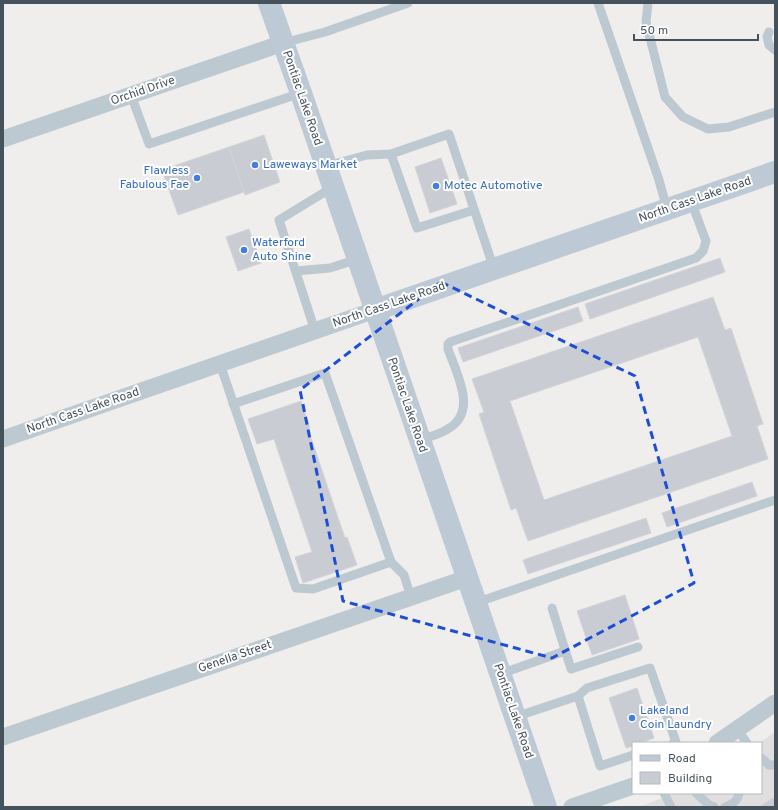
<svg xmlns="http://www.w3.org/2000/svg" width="778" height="810" viewBox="0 0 778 810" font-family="Overpass,sans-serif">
<rect width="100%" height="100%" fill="#f0eded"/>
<polygon fill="#e1dedf" points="775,732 775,807 639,807 675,793 761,793 761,743 759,743"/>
<g fill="#c9ccd2" stroke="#d1d4d9" fill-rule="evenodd">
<polygon points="264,135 280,182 245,195 229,147"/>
<polygon points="229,147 244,192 178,215 162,170"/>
<polygon points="441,158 457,204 430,213 415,167"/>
<polygon points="249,229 261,263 238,271 226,237"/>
<polygon points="720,258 725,272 590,319 585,304"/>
<path d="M713,297l12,33 6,-2 32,96 -6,2 11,33 -240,82 -12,-33 -5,2 -32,-96 5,-2 -12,-33zM698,337l34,99 -188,64 -34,-99z"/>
<polygon points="578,307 583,321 463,362 458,348"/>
<polygon points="301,401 310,428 308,429 345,538 347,537 357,565 303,583 295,557 312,552 274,439 257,444 248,419"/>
<polygon points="752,482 757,496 667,527 662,513"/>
<polygon points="646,518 651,533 528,574 523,560"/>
<polygon points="625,595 639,639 592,655 577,611"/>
<polygon points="637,688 654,738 641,743 633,743 633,746 626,748 609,698"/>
<polygon points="773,798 775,800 775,807 759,807"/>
</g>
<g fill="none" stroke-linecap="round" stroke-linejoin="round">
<g stroke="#bdc9d0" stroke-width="9">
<polyline points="598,3 659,180 667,209"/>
<polyline points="648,3 646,22 665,97 683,117 708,129 729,127 775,112"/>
<polyline points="769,32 767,37 769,45 775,50"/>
<polyline points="283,43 325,32 408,3"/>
<polyline points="131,95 149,144 301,93"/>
<polyline points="391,154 417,228 474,210"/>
<polyline points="326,166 367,155 391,154 449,134 494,269"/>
<polyline points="296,271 330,268 358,259"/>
<polyline points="315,331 279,220 333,187"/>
<polyline points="220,364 296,588 313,589 391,562 325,373 233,404"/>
<path d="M419,440c9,-3 19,-5 27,-10 33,-17 11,-55 2,-81v-5l2,-2 246,-84 7,-7 3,-10 -15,-40"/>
<polyline points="391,562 404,575 411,597"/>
<polyline points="475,603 775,500"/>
<polyline points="552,608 571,669 638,647"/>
<polyline points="500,674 565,651"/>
<polyline points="578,696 600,766 633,755"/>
<polyline points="515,717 578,696 587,688 650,668 676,742 673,743"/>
<polyline points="737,729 747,743"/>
<polyline points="761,758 769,765 775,765"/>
<polyline points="664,793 671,807"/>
<polyline points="696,793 709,805 714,807"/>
<path d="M725,807c7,-2 13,-7 14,-14"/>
</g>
<g stroke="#bdc9d0" stroke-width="17">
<polyline points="3,139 283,43"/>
<polyline points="3,439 375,310"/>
<polyline points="3,737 467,578"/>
<polyline points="717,743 775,703"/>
<polyline points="572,807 633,786"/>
</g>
<g stroke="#bdcad5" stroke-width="22">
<polyline points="269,3 301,93 546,807"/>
<polyline points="375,310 775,172"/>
</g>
</g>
<path fill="none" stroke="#1d4ed8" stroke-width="3" stroke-dasharray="8 5" stroke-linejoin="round" d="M441,282l194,94 59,207 -142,75 -209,-57 -43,-211z"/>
<g fill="#3f7fe0" stroke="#fff" stroke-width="1.5">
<circle cx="255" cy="165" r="4"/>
<circle cx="197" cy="178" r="4"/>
<circle cx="436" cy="186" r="4"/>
<circle cx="244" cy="250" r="4"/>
<circle cx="632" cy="718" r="4"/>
</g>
<g text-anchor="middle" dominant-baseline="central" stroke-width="4" stroke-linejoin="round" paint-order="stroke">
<g font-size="12" fill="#45525b" stroke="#fff">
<text transform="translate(143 91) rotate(-19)">Orchid Drive</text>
<text transform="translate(302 98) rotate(71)">Pontiac Lake Road</text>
<text transform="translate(695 200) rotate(-19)">North Cass Lake Road</text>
<text transform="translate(389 305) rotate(-19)">North Cass Lake Road</text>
<text transform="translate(407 405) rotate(71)">Pontiac Lake Road</text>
<text transform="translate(83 411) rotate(-19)">North Cass Lake Road</text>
<text transform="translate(235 657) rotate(-19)">Genella Street</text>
<text transform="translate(513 711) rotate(71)">Pontiac Lake Road</text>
</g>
<g font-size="12" fill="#366cbe" stroke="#fff" text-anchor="start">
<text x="263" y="165">Laweways Market</text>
<text x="189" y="171" text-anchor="end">Flawless<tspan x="189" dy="14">Fabulous Fae</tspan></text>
<text x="444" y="186">Motec Automotive</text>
<text x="252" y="243">Waterford<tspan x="252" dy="14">Auto Shine</tspan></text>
<text x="640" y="711">Lakeland<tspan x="640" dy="14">Coin Laundry</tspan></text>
</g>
</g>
<rect width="778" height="810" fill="none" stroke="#45525b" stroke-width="8"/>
<rect x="632" y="742" width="130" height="52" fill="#ffffff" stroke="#b5babd"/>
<rect x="640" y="755" width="20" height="6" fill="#bdcad5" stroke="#b5babd"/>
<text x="668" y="762" font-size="12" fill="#45525b">Road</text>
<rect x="640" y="772" width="20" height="12" fill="#c9ccd2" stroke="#b5babd"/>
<text x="668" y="782" font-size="12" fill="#45525b">Building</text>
<path d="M634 34v6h124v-6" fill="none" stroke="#45525b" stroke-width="2"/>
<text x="640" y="34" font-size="12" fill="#45525b" stroke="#ffffff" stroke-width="3" paint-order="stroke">50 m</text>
</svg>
